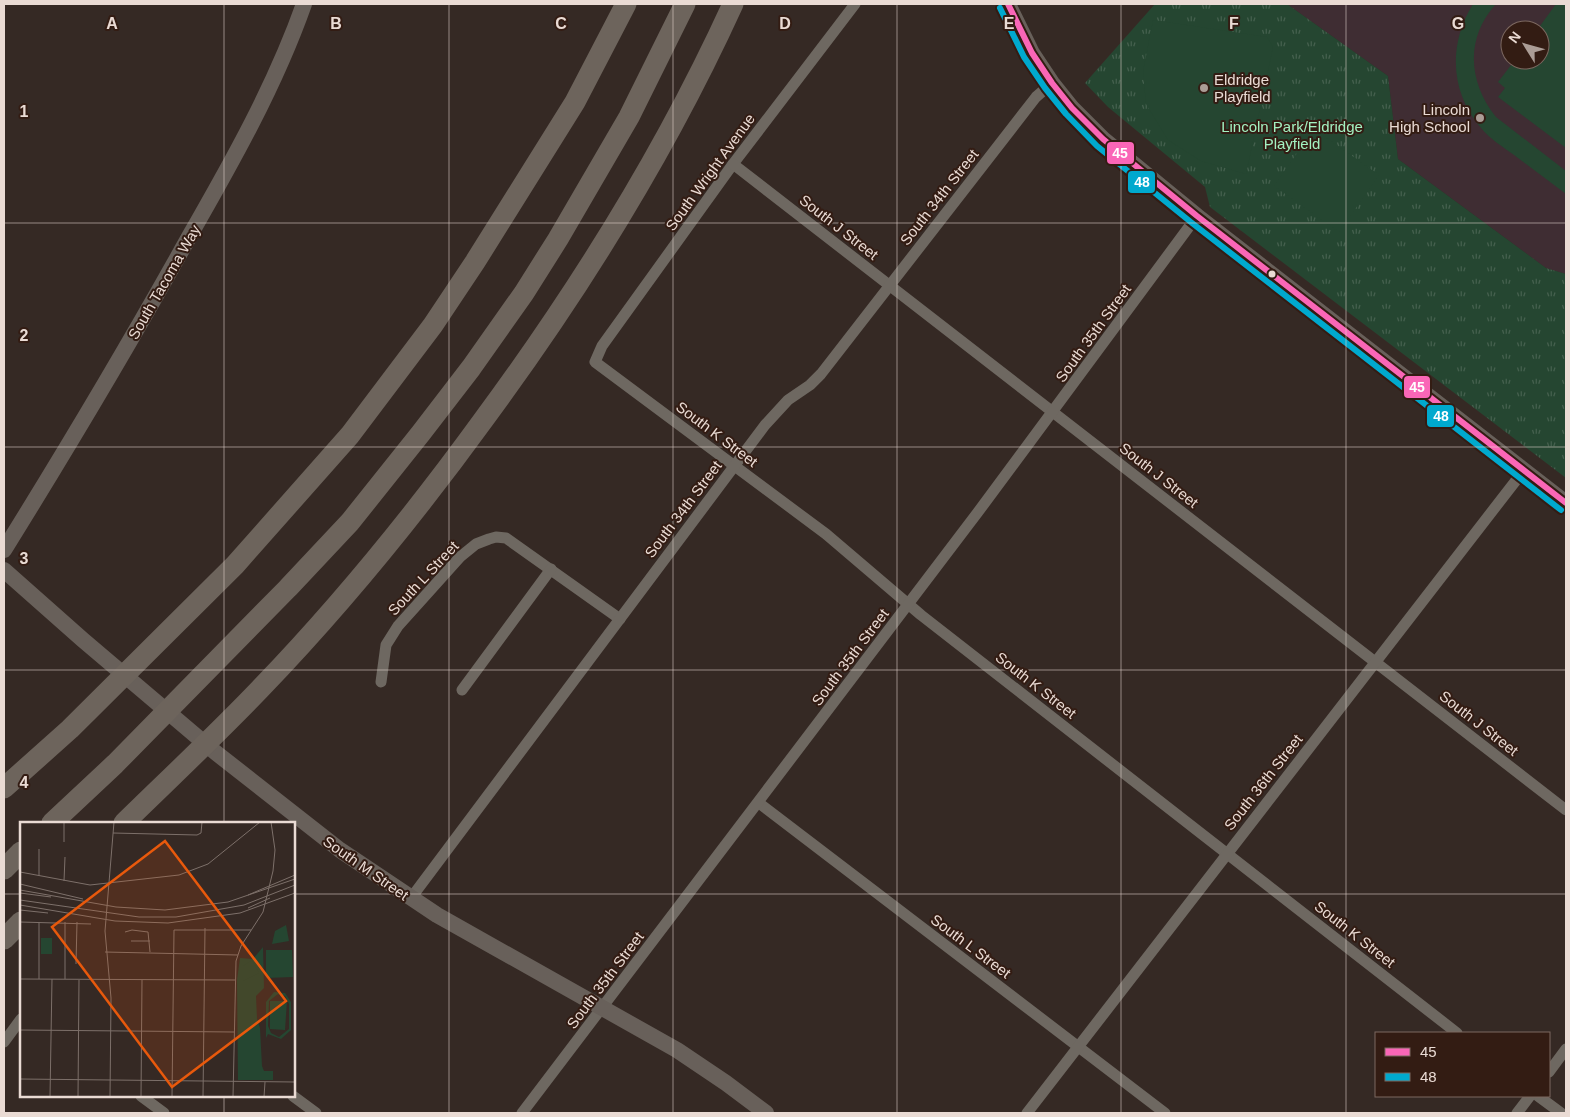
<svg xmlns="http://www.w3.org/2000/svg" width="1570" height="1117" viewBox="0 0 1570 1117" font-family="Arial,sans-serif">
<defs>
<pattern id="grass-tufts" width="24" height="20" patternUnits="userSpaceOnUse" patternTransform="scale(1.25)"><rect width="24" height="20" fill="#254631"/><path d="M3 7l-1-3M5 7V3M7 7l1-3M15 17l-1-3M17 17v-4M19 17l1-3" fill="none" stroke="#45604e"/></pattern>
</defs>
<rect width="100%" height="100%" fill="#352924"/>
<path fill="#3f2d33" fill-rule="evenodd" d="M1287,4h279v270l-20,-6 -148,-109 -10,-83zM1510,30h30v30h-30z"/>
<polygon fill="url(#grass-tufts)" points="1155,4 1287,4 1388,76 1398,159 1546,268 1566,274 1566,478 1210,207 1205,187 1108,107 1085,83"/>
<g fill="#254631">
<path d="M1473,4h23c-31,34 -28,78 0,113l70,54v23c-17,-13 -35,-26 -52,-39 -11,-8 -24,-16 -33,-27 -31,-36 -33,-84 -8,-124z"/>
<polygon points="1556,4 1566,4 1566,148 1498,97 1505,88 1498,82 1515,60 1540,60 1540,30 1537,30"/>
<polygon points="1153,20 1267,37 1273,47 1246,174 1201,161 1168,140 1146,104 1143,72"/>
<polygon points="1314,129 1379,175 1339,232 1274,186"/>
</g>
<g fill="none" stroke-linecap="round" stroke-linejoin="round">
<g stroke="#6e6861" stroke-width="11">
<polyline points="855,4 733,164 602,346 595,362 826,534 921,615 1457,1033"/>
<polyline points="733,164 1566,810"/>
<polyline points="381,682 386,645 398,626 460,557 476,544 489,539 496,537 506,538 620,619"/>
<polyline points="462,690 551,569"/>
<polyline points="759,803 1165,1113"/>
<polyline points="411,898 765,425 788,400 810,385 821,374 1036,97 1052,83"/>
<polyline points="4,1042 21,1019"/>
<polyline points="1549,1072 1566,1049"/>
<polyline points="141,1096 164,1113"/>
<polyline points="293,1096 316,1113"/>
<polyline points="1538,1096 1561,1113"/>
<polyline points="522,1113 978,512 1197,216"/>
<polyline points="1027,1113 1524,470"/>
<polyline points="1517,1113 1530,1096"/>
</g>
<g stroke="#68605a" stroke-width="16">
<polyline points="1008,4 1032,53 1052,83 1072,108 1103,139 1197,216 1566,503"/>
<path d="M4,550c64,-103 126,-207 185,-313 43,-75 86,-151 115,-233"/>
<polyline points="4,570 83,640 215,752 340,850 437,915 677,1050 726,1083 766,1113"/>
</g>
<g stroke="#6d645c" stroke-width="21">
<polyline points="4,788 70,729 235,565 350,435 433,325 475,262 575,102 626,4"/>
<polyline points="52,823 115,764 288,588 350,522 421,433 471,368 524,293 558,239 629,117 685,4"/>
<path d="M124,823c45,-44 92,-88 136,-134 81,-84 155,-175 224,-270 96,-130 182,-268 249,-415"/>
<polyline points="4,869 21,852"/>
<polyline points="4,939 21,922"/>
</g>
<defs>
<polyline id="bus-1" points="1008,4 1032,53 1052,83 1072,108 1103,139 1197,216 1566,503"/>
<polyline id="bus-2" points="1000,8 1024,57 1045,88 1066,114 1097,146 1192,223 1561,510"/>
</defs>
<use href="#bus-1" stroke="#331c13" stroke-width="10"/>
<use href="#bus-2" stroke="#331c13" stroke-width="10"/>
<use href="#bus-1" stroke="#fa66b7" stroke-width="6"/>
<use href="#bus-2" stroke="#00a9ce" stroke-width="6"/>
</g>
<path fill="none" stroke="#eadbd4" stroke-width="1" stroke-opacity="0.55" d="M224,4v819M449,4v1109M673,4v1109M897,4v1109M1121,4v1109M1346,4v1109M4,223h1562M4,447h1562M4,670h1562M4,894h17M294,894h1272M224,1096v17"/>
<g fill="#ab9d96" stroke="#331c13" stroke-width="2">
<circle cx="1204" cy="88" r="5"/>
<circle cx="1480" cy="118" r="5"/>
</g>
<circle fill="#eadbd4" stroke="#331c13" stroke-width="2" cx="1272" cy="274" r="4.5"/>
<g text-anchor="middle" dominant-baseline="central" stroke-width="4" stroke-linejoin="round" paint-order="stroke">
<g font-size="15" fill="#eadbd4" stroke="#331c13" text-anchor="start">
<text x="1214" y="79">Eldridge<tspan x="1214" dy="17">Playfield</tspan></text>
<text x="1470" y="109" text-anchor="end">Lincoln<tspan x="1470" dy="17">High School</tspan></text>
</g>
<g font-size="15" fill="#a3f1c1" stroke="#331c13">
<text x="1292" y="126">Lincoln Park/Eldridge<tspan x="1292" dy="17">Playfield</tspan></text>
</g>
<g font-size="15" fill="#eadbd4" stroke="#331c13">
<text transform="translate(710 172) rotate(-54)">South Wright Avenue</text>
<text transform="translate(939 197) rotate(-52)">South 34th Street</text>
<text transform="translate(839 227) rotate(38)">South J Street</text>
<text transform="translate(164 282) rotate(-60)">South Tacoma Way</text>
<text transform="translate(1093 333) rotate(-54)">South 35th Street</text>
<text transform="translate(717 434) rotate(37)">South K Street</text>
<text transform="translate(1159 475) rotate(38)">South J Street</text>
<text transform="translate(683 509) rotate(-53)">South 34th Street</text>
<text transform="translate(423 578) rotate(-47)">South L Street</text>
<text transform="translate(850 657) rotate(-53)">South 35th Street</text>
<text transform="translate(1036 685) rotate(38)">South K Street</text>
<text transform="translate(1479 723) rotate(38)">South J Street</text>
<text transform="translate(1263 782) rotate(-52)">South 36th Street</text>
<text transform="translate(366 868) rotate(35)">South M Street</text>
<text transform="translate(1355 934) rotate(38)">South K Street</text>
<text transform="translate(971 946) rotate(37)">South L Street</text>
<text transform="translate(605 980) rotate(-53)">South 35th Street</text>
</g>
</g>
<g transform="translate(20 822)">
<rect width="275" height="275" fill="#352924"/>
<path d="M21,116h11v16h-11zM243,125l1,41 -8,8 1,23 3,9 2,38 2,5h9v9h-35l-1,-100 3,-22 13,1z" fill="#254631"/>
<path d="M266,103l3,16 -17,3 3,-13zM246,128h26l1,27 -27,1zM232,138l7,13 -16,8v-15zM254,170l11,1 6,9v28l-10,9 -13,-5 -2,4v-36zM258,172l7,2 4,8v25l-10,8 -8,-4 -3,-7 1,-25zM250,179h17l-2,29 -15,-1z" fill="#254631" fill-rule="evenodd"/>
<path fill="none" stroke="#7d706a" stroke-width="1" d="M93,11l84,2 4,-2 1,-11M44,20v-20M0,50l70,13 89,-10 29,-11 52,-42M19,54v-27M44,59l1,-24M0,62l63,15M0,68l96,17 49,3 63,-8 67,-23M0,71l31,4M228,73l47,-20M0,78l119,17h37l68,-12 51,-20M0,83l95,16 53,2 72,-10 55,-20M228,86l22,-10M0,88l28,3M0,100l71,2M19,100v57M45,100v57M105,110l7,-2 16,2 2,20M111,119h19M85,130l133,3M56,142l1,-42M0,157l215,1M0,199v-42M0,208l214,2M0,257l275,3M30,275l2,-118M58,275l1,-117M90,275l1,-99 -6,-67 9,-109M121,275l1,-117M152,275l2,-167h77M183,275l2,-169M213,275l3,-136 5,-15 22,-34 10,-41 2,-21 -4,-28M244,275l1,-15"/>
<path fill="#e8590c" fill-opacity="0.15" stroke="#e8590c" stroke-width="2.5" d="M145,19l121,160 -114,86 -120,-160z"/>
<rect width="275" height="275" fill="none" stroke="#eadbd4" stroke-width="2.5"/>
</g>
<g font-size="16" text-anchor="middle" font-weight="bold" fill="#eadbd4" stroke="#331c13" stroke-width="4" stroke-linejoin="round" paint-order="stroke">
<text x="112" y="29">A</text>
<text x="336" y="29">B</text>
<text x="561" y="29">C</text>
<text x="785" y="29">D</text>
<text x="1009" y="29">E</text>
<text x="1234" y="29">F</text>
<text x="1458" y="29">G</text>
<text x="24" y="117">1</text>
<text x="24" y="341">2</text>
<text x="24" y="564">3</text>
<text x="24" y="788">4</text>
</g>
<g stroke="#331c13" stroke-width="2">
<rect x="1106" y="141" width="29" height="24" rx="5" fill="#fa66b7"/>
<rect x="1127" y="170" width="29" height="24" rx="5" fill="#00a9ce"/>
<rect x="1403" y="375" width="28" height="24" rx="5" fill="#fa66b7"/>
<rect x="1426" y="404" width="29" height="24" rx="5" fill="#00a9ce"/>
</g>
<g font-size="14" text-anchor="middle" font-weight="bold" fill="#fff">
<text x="1120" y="158">45</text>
<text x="1142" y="187">48</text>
<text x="1417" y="392">45</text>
<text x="1441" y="421">48</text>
</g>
<rect width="1570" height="1117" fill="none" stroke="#eadbd4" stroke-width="10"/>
<rect x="1375" y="1032" width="175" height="65" fill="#331c13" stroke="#7c6860"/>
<rect x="1385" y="1048" width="25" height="8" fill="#fa66b7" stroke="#7c6860"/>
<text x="1420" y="1057" font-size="15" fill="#eadbd4">45</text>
<rect x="1385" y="1073" width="25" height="8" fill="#00a9ce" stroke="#7c6860"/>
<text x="1420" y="1082" font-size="15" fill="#eadbd4">48</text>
<g transform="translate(1525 45) rotate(307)"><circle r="24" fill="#331c13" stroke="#7c6860"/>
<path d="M0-4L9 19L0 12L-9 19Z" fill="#ab9d96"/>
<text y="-8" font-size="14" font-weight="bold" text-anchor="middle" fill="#eadbd4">N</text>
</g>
</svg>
